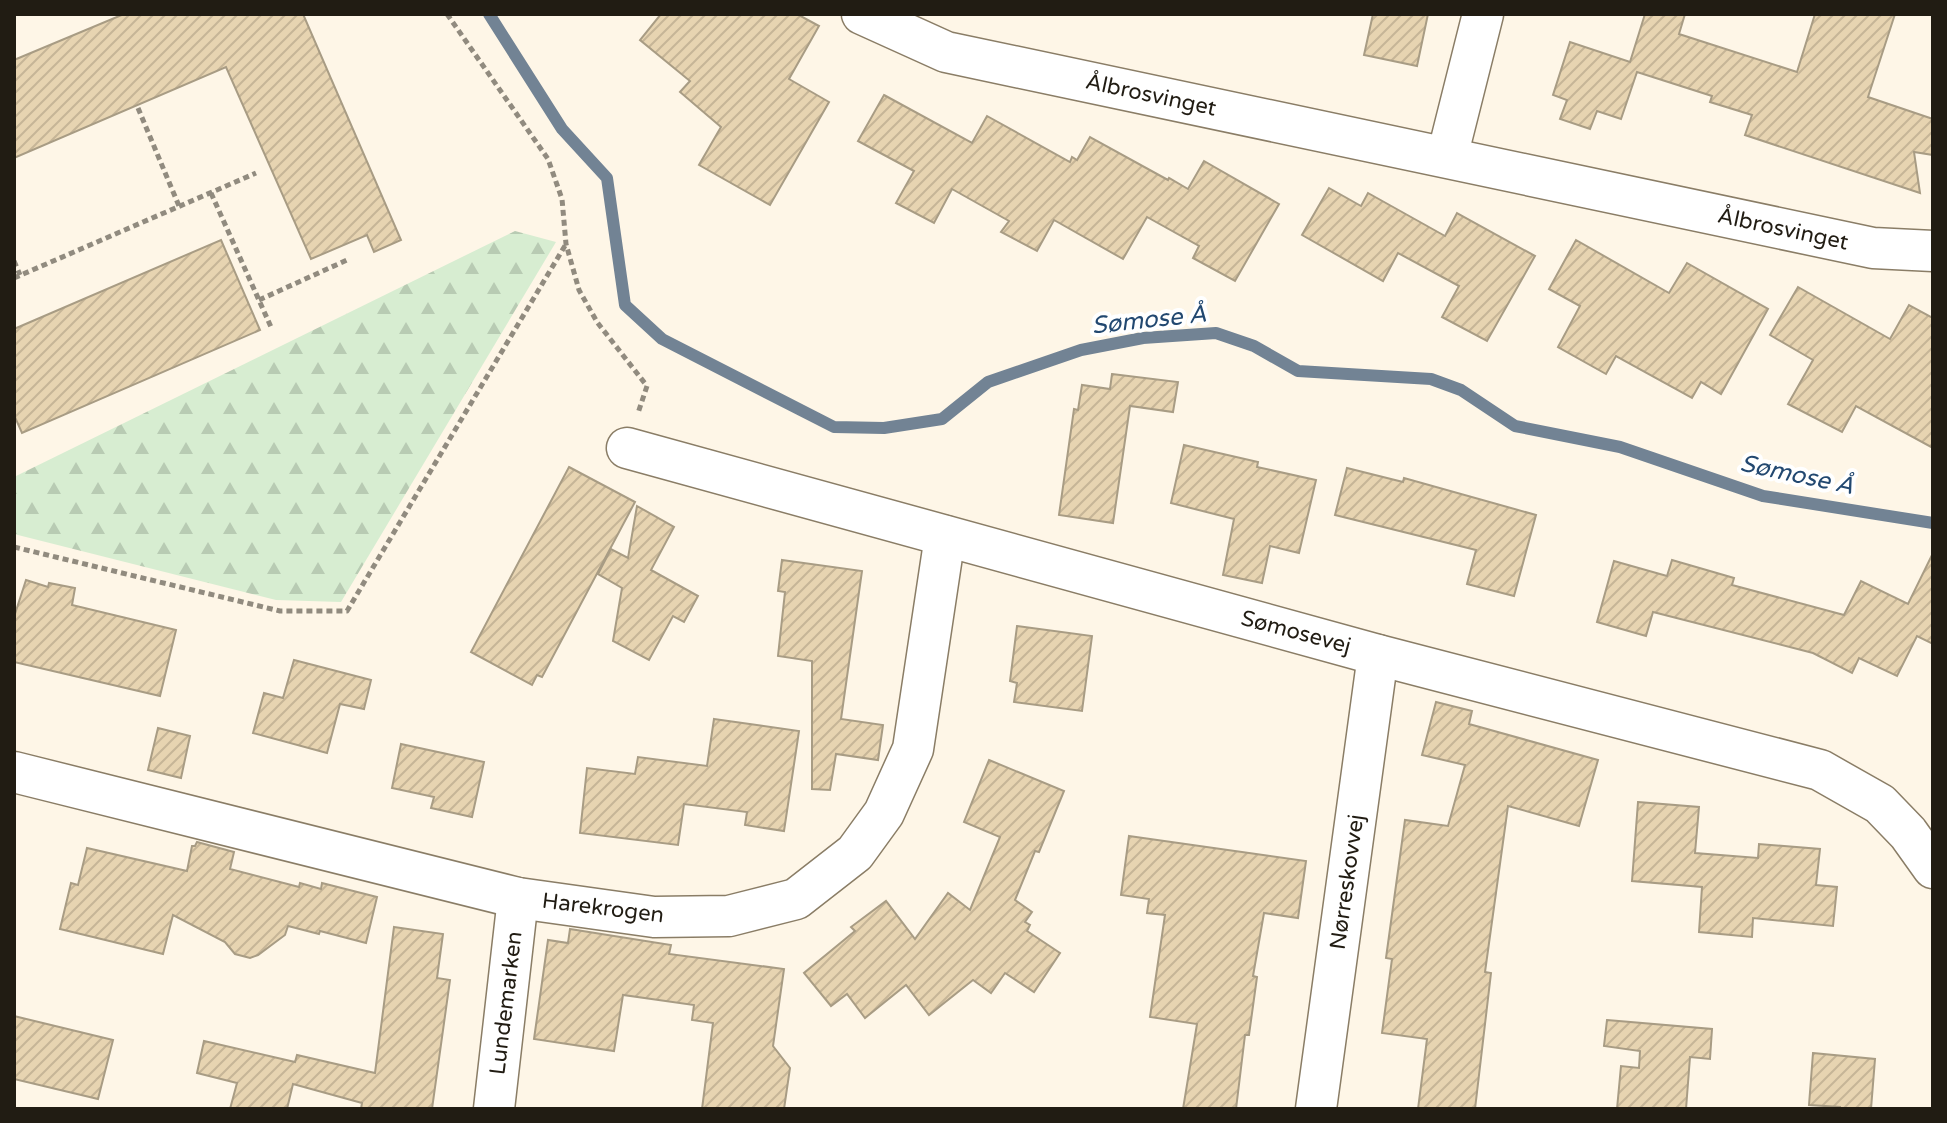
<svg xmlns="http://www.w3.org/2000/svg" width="1947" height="1123" viewBox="0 0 1947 1123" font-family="'Varela Round',sans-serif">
<defs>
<pattern id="forest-firs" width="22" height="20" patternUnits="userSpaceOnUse" patternTransform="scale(2)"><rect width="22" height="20" fill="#d7edd1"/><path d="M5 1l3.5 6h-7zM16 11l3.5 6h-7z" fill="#b8cbb3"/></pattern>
<pattern id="building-hatch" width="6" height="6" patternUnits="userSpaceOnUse" patternTransform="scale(2)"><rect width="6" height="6" fill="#e7d4b1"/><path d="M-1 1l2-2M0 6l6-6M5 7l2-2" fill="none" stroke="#c6b597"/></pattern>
</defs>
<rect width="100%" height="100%" fill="#fef6e7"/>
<polygon fill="url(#forest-firs)" points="515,231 556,242 341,602 276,600 14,534 14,477"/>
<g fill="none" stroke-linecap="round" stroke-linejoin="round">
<polyline stroke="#728394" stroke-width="12" points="489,14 562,129 607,178 625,305 662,339 834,427 884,428 942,419 988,382 1081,350 1143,338 1216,333 1254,346 1298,371 1431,379 1461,390 1515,426 1620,447 1763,496 1933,523"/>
</g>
<g fill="url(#building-hatch)" stroke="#a89c84" stroke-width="2">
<polygon points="124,14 303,14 401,240 374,252 367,235 311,259 226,67 14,158 14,60"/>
<polygon points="661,14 797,14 819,26 789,79 829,102 770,205 699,165 721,127 680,92 690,81 640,40"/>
<polygon points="1373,14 1428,14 1417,66 1364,55"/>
<polygon points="1645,14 1685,14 1679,34 1797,72 1815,14 1895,14 1868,97 1933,119 1933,155 1914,152 1920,193 1745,135 1752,115 1710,102 1712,96 1637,72 1621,119 1597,111 1590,129 1560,119 1567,100 1553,95 1570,42 1630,62"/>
<polygon points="884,95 972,143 987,116 1070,162 1072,157 1077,160 1090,137 1168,180 1169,178 1188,189 1204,161 1279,204 1235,281 1193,258 1199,246 1147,217 1123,259 1054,220 1037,251 1001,232 1009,221 952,189 934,223 896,203 914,171 858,141"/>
<polygon points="1329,188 1361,206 1368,193 1445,236 1457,213 1535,256 1487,341 1442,317 1459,286 1398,253 1383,281 1302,235"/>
<polygon points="221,240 260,330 22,433 14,415 14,329"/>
<polygon points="1576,240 1669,293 1687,263 1768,309 1721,394 1701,382 1692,398 1616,356 1606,374 1558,347 1580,306 1549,289"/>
<polygon points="1798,287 1890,339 1909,305 1933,318 1933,448 1856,406 1842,432 1788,404 1813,360 1770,335"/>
<polygon points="1112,374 1178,382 1173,412 1130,406 1113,523 1059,515 1074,409 1078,410 1082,385 1110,389"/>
<polygon points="1184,445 1258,462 1257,467 1316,480 1299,553 1270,546 1262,583 1223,575 1234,519 1171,503"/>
<polygon points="569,467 635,502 542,677 537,675 532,685 471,652"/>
<polygon points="1347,468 1403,482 1404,478 1536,515 1514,596 1467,584 1476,550 1335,515"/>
<polygon points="637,506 674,527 651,570 698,596 684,622 673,616 649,660 613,641 622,588 598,574 611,549 628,558"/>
<polygon points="1933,553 1933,644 1917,636 1897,676 1859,658 1852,673 1813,653 1653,612 1646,636 1597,622 1614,561 1667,576 1672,560 1734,578 1732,585 1844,615 1861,581 1908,604"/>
<polygon points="782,560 862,571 841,719 883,725 878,760 836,754 830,790 812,789 812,661 778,656 785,592 778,591"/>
<polygon points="26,580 48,587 49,583 75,588 72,605 176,630 160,696 14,662 14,617"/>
<polygon points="1017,626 1092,636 1082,711 1014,702 1017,683 1010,681"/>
<polygon points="294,660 371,680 364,709 340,704 327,753 253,733 264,693 283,698"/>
<polygon points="1436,702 1472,711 1469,724 1598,760 1579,826 1508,806 1485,972 1491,973 1475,1109 1418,1109 1427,1039 1382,1033 1392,959 1386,958 1405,820 1448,826 1465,765 1422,755"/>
<polygon points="714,719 799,731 784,831 745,825 747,812 684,804 678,845 580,833 587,768 635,774 638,757 707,766"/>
<polygon points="158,728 190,736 181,778 148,770"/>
<polygon points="401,744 484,762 472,817 431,808 434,797 392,788"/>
<polygon points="989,760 1064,791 1039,852 1035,851 1015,900 1032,912 1025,922 1030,925 1027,931 1060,953 1034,992 1005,973 991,993 973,980 929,1015 906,985 865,1018 847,994 831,1006 804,973 855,931 851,927 886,901 915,939 948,893 970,910 1000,837 964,822"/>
<polygon points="1638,802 1699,807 1695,853 1758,858 1759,844 1820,849 1816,885 1837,887 1833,926 1753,918 1752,937 1699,932 1702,887 1632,881"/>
<polygon points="1129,836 1306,861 1298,918 1264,913 1253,976 1257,977 1249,1035 1245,1035 1236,1109 1183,1109 1197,1024 1150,1017 1165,915 1147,913 1149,899 1121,895"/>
<polygon points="197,842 234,852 230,869 299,887 300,883 321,889 322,883 377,897 366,943 320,931 319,934 288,926 285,935 258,955 250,958 235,954 225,942 173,915 163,954 60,929 71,883 78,885 87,848 187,871 192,846 195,846"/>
<polygon points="394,927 443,934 437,978 450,980 432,1109 361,1109 362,1103 293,1084 287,1109 230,1109 237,1083 197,1073 204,1041 295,1062 297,1055 375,1073"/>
<polygon points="570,929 671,945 669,954 784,969 773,1046 790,1068 784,1109 702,1109 713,1023 692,1020 694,1005 623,995 614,1051 534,1039 548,940 568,943"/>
<polygon points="14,1016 113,1040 98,1099 14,1079"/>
<polygon points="1607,1020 1712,1029 1710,1059 1690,1057 1686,1109 1617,1109 1621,1066 1639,1068 1640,1051 1604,1046"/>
<polygon points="1813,1053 1875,1059 1871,1109 1840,1109 1840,1107 1809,1105"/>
</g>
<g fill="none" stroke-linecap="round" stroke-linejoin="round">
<defs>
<g id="minor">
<polyline points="862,14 946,52 1873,248 1933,251"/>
<polyline points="1447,157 1483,14"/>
<polyline points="627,448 1378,655 1820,770 1880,804 1908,833 1933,868"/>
<polyline points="14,772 518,898 654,917 729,916 796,899 855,853 884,813 913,749 945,536"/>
<polyline points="494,1109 518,898"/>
<polyline points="1316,1109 1378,655"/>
</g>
</defs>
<use href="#minor" stroke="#8a7d66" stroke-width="43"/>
<g stroke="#918b7f" stroke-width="5" stroke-dasharray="6 4" stroke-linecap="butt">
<polyline points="447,14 548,159 562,199 566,244 579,290 597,322 647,386 638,413"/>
<polyline points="138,108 179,206"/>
<polyline points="211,193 271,327"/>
<polyline points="14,261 20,275"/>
<polyline points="14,278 256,173"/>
<polyline points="259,300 347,260"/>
<polyline points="14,547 280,611 347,611 566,244"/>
</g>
<use href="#minor" stroke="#fff" stroke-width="40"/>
</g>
<g text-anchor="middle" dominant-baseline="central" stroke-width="8" stroke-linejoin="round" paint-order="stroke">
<g font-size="22" fill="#211c13" stroke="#fff">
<text transform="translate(1151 95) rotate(12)">Ålbrosvinget</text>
<text transform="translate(1783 229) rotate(12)">Ålbrosvinget</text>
<text transform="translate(1296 632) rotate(15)">Sømosevej</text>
<text transform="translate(1347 882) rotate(-82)">Nørreskovvej</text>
<text transform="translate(603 908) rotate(7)">Harekrogen</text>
<text transform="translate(506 1003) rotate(-83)">Lundemarken</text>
</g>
<g font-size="24" font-style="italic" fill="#224870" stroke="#fff">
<text transform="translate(1149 320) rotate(-6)">Sømose Å</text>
<text transform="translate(1797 475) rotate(12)">Sømose Å</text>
</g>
</g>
<rect width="1947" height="1123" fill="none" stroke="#211c13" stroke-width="32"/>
</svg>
